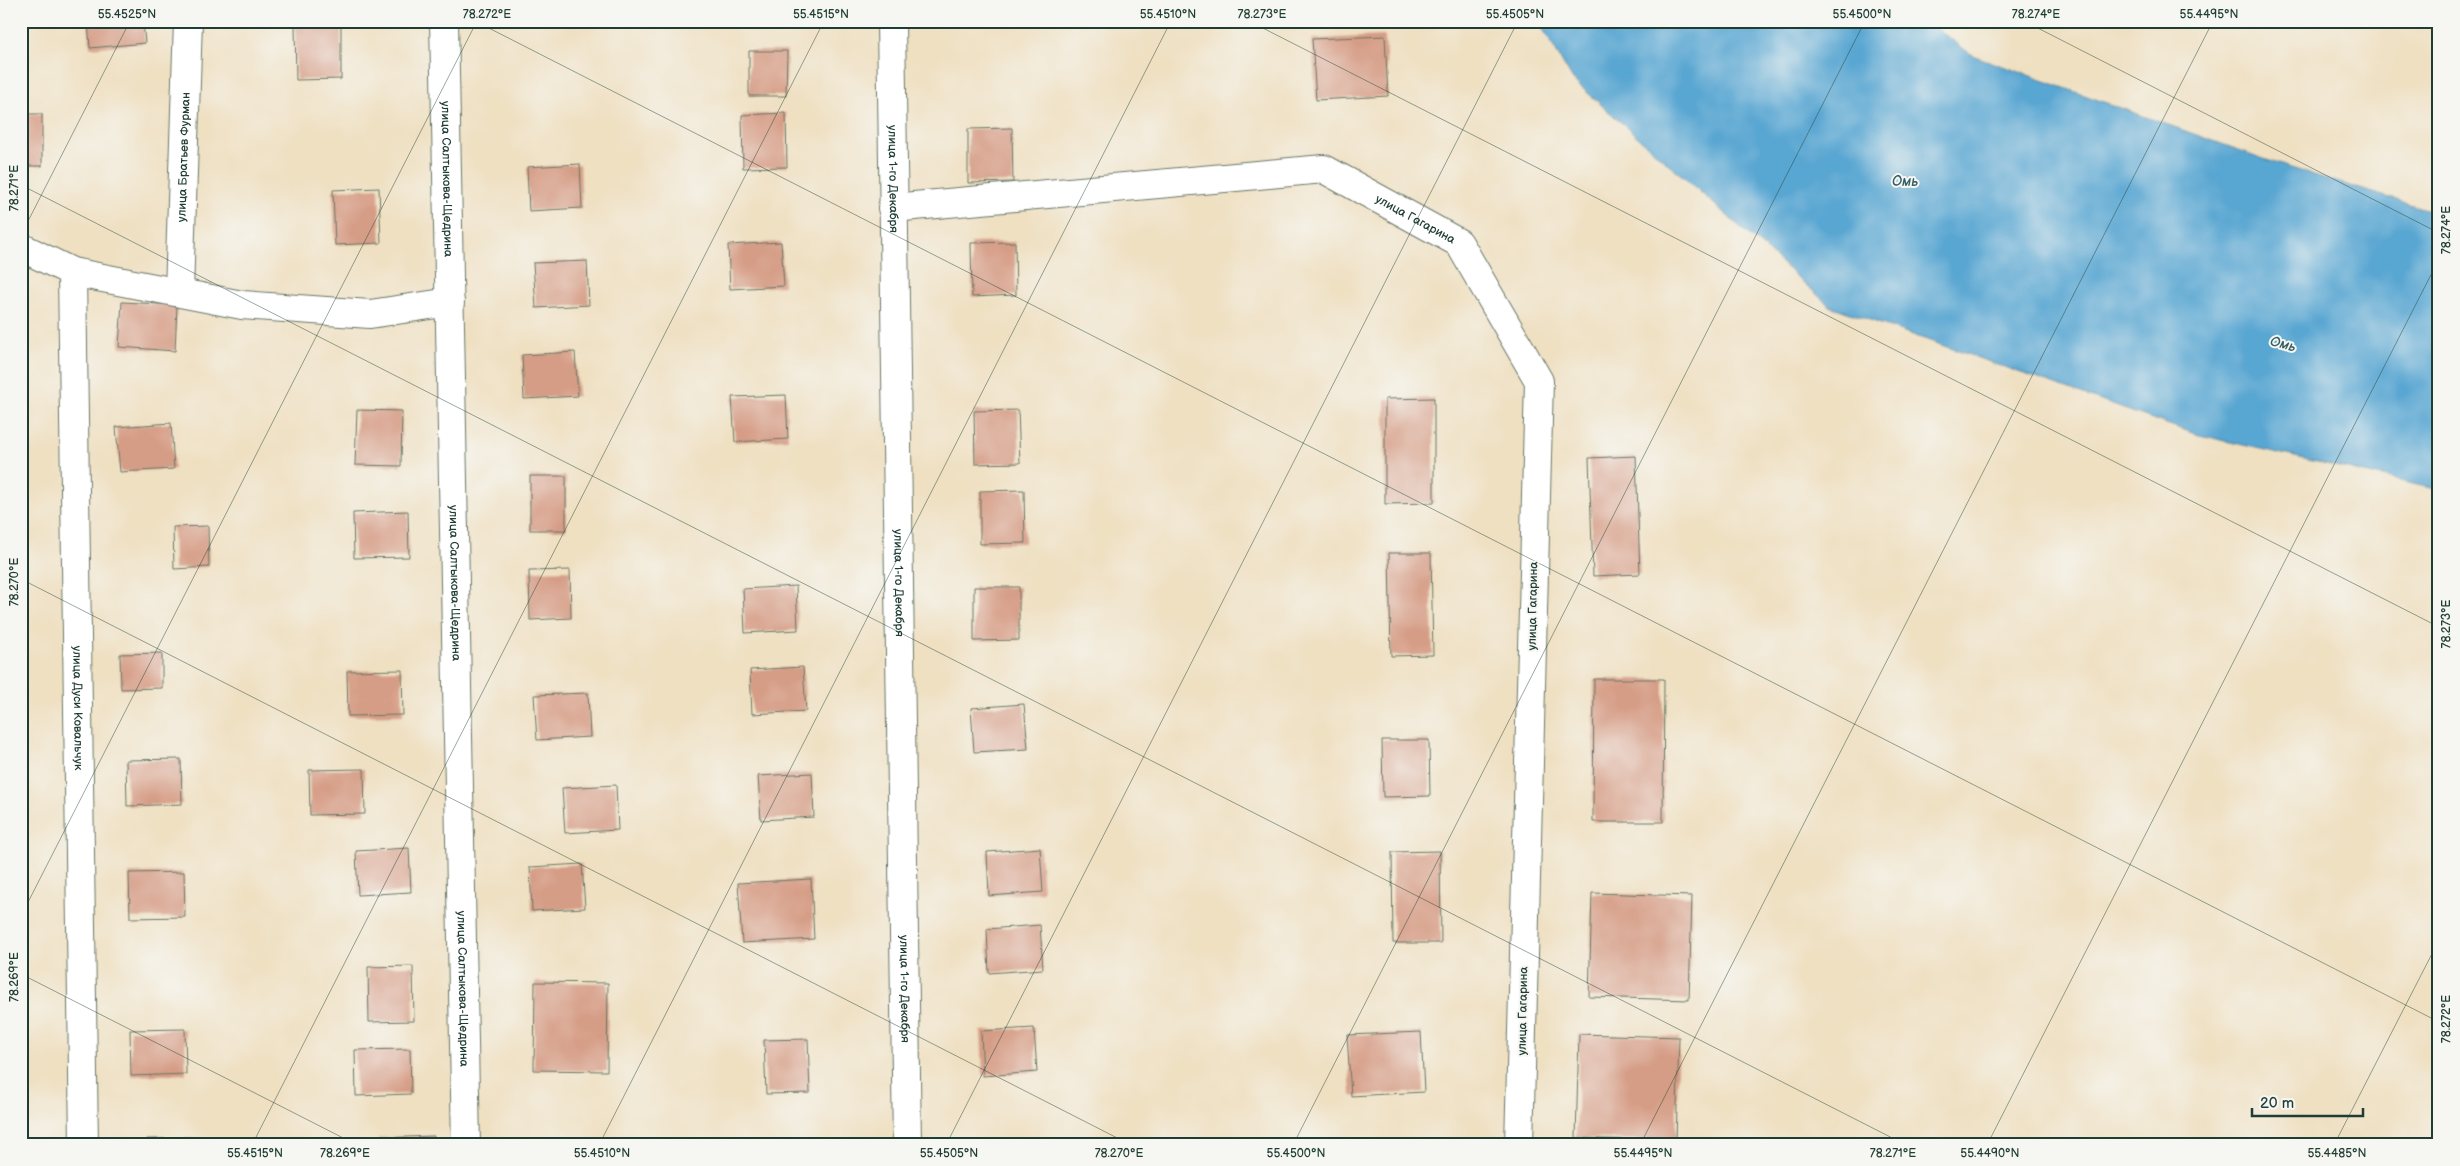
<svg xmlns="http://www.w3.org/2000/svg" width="2460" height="1166" viewBox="0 0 2460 1166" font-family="'Balsamiq Sans',sans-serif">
<rect width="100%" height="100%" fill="#f6f6f2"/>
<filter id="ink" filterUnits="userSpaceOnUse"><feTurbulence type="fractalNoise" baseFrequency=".02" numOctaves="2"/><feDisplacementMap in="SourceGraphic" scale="10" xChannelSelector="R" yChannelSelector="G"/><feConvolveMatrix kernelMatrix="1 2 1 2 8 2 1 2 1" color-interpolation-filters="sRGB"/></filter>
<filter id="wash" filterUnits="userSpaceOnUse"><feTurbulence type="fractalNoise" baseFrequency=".0096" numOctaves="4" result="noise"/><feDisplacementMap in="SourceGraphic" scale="20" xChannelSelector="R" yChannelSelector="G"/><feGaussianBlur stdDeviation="1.12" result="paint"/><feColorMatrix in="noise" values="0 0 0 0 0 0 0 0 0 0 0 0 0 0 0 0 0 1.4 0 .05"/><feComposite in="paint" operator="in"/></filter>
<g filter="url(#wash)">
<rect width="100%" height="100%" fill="#efe0c2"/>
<polygon fill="#58a6d2" stroke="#3c7283" points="1538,21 1927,21 1972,55 2278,164 2439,213 2439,490 2195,434 1830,306 1573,80"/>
<g id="blocks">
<g fill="#d69d86">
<polygon points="88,21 143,21 145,43 90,48"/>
<polygon points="295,25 341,25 341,79 296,80"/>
<polygon points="1385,36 1388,96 1316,100 1312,39"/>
<polygon points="749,51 787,51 786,96 749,96"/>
<polygon points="786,113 787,167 743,168 742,115"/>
<rect x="21" y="114" width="21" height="52"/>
<polygon points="1012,128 1013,182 968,183 968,129"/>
<polygon points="580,164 582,208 529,211 527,167"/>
<polygon points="379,188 381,243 335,245 333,190"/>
<polygon points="781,242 784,286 730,289 728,245"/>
<polygon points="1015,242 1016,295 972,297 971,243"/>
<polygon points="587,261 589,305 536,308 533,263"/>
<polygon points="122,302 177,305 175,351 119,347"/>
<polygon points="575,352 578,396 524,399 522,355"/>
<polygon points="786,395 788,439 735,442 732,397"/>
<polygon points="1434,398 1434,503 1385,504 1385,399"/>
<polygon points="357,410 402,411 401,466 355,465"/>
<polygon points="1018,410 1020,463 975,464 974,411"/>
<polygon points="171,423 174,469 120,472 116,427"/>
<polygon points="1636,456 1640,574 1593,576 1589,458"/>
<rect x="530" y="476" width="36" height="54"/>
<polygon points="1024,490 1025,543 980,544 980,491"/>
<polygon points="408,511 409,557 354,558 353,513"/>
<polygon points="208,526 209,567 174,569 173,527"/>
<polygon points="1389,553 1431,553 1433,655 1391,656"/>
<polygon points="570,570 571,618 530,620 529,571"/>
<polygon points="796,586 798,630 745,633 743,589"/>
<polygon points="974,587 1019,587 1019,640 974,641"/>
<polygon points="162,653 162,688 121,689 120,654"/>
<polygon points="803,667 806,711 752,714 750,670"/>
<polygon points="402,670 403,715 348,716 347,671"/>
<polygon points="1594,679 1664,679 1663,822 1593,822"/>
<polygon points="588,693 590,737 537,740 534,695"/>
<polygon points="1024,704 1028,749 974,752 971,708"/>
<polygon points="1382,740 1429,740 1430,796 1383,797"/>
<polygon points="181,759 182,804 127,806 126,760"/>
<polygon points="364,769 365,814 310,815 309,770"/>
<polygon points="812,773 814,817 761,820 758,776"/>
<polygon points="616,785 618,830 565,833 562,788"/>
<polygon points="409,848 411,892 358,895 356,851"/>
<polygon points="1040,848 1043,892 989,896 987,852"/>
<polygon points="1440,851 1441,943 1393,943 1392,852"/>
<polygon points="582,864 585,908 532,911 530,867"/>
<polygon points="184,872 185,917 130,918 129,873"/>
<polygon points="811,879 814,939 742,943 738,883"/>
<polygon points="1592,893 1692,896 1689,1000 1589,997"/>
<polygon points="1040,925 1043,969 989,973 987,929"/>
<polygon points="413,966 414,1021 369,1022 368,967"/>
<polygon points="535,982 608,983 607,1071 534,1070"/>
<polygon points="1034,1028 1037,1072 983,1076 981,1031"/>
<polygon points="185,1029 186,1074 131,1076 130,1030"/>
<polygon points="1421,1032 1424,1092 1351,1096 1347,1035"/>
<polygon points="1579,1034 1679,1037 1676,1141 1576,1138"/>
<polygon points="808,1039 810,1093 766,1094 764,1040"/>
<polygon points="410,1049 411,1094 356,1096 355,1050"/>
<polygon points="434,1136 434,1145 379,1145 379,1138"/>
<polygon points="202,1138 202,1145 147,1145 147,1139"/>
</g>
</g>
</g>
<g filter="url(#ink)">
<use href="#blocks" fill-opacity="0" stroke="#687666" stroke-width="1"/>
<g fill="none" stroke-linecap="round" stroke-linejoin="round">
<defs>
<g id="minor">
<path id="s1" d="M444,21l22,1124"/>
<path id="s2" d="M891,21l16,1124"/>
<path id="s3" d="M892,208l432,-39 135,74 80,138 -20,764"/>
<polyline points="21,247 72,272 242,305 370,314 450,302"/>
<path id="s4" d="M72,272l12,873"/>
<path id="s5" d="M179,292l9,-271"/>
</g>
</defs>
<use href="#minor" stroke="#687666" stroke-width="30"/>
<use href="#minor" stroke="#fff" stroke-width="28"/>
</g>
</g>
<path fill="none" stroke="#1f3d34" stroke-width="1" stroke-opacity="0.45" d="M475,21l1964,1001M1249,21l1190,606M2024,21l415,212M21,185l1885,960M21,235l109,-214M21,579l1110,566M21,916l456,-895M21,974l336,171M252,1145l572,-1124M599,1145l572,-1124M946,1145l572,-1124M1293,1145l572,-1124M1640,1145l573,-1124M1987,1145l452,-886M2334,1145l105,-205"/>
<g text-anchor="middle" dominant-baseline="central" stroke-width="4" stroke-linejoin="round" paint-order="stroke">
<g font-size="12" fill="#1f3d34" stroke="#f6f6f2">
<text stroke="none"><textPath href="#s5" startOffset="135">улица Братьев Фурман</textPath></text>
<text stroke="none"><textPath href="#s1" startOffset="158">улица Салтыкова-Щедрина</textPath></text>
<text stroke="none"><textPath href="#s2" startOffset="158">улица 1-го Декабря</textPath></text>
<text stroke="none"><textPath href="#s3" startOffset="538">улица Гагарина</textPath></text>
<text stroke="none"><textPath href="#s1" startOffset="562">улица Салтыкова-Щедрина</textPath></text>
<text stroke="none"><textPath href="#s2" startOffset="562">улица 1-го Декабря</textPath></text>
<text transform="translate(1533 606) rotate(-89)">улица Гагарина</text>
<text stroke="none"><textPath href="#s4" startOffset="436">улица Дуси Ковальчук</textPath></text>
<text stroke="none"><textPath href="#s1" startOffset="968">улица Салтыкова-Щедрина</textPath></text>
<text stroke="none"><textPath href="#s2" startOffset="968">улица 1-го Декабря</textPath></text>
<text transform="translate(1523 1011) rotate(-89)">улица Гагарина</text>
</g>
<g font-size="14" font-style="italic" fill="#305c63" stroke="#f6f6f2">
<text x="1905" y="181">Омь</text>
<text transform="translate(2283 344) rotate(15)">Омь</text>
</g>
</g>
<rect width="2460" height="1166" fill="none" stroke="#f6f6f2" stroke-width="55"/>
<path d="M2252 1108v8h111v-8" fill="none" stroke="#1f3d34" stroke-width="2.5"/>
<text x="2260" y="1108" font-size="15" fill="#1f3d34" stroke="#f6f6f2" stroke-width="4" paint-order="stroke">20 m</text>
<rect x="28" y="28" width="2404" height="1110" fill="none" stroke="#1f3d34" stroke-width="2"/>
<g font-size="12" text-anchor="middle" fill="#1f3d34">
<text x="127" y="18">55.4525°N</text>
<text x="487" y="18">78.272°E</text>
<text x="821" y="18">55.4515°N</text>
<text x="1168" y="18">55.4510°N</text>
<text x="1262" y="18">78.273°E</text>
<text x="1515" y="18">55.4505°N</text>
<text x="1862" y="18">55.4500°N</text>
<text x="2036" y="18">78.274°E</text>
<text x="2209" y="18">55.4495°N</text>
<text transform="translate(14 188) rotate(-90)" y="4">78.271°E</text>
<text transform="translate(2446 230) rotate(-90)" y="4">78.274°E</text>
<text transform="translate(14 582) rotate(-90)" y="4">78.270°E</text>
<text transform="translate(2446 624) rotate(-90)" y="4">78.273°E</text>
<text transform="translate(14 977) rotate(-90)" y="4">78.269°E</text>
<text transform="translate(2446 1019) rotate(-90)" y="4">78.272°E</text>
<text x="255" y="1157">55.4515°N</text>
<text x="345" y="1157">78.269°E</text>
<text x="602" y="1157">55.4510°N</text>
<text x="949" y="1157">55.4505°N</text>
<text x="1119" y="1157">78.270°E</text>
<text x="1296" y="1157">55.4500°N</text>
<text x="1643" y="1157">55.4495°N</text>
<text x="1893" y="1157">78.271°E</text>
<text x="1990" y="1157">55.4490°N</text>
<text x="2337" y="1157">55.4485°N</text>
</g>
</svg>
